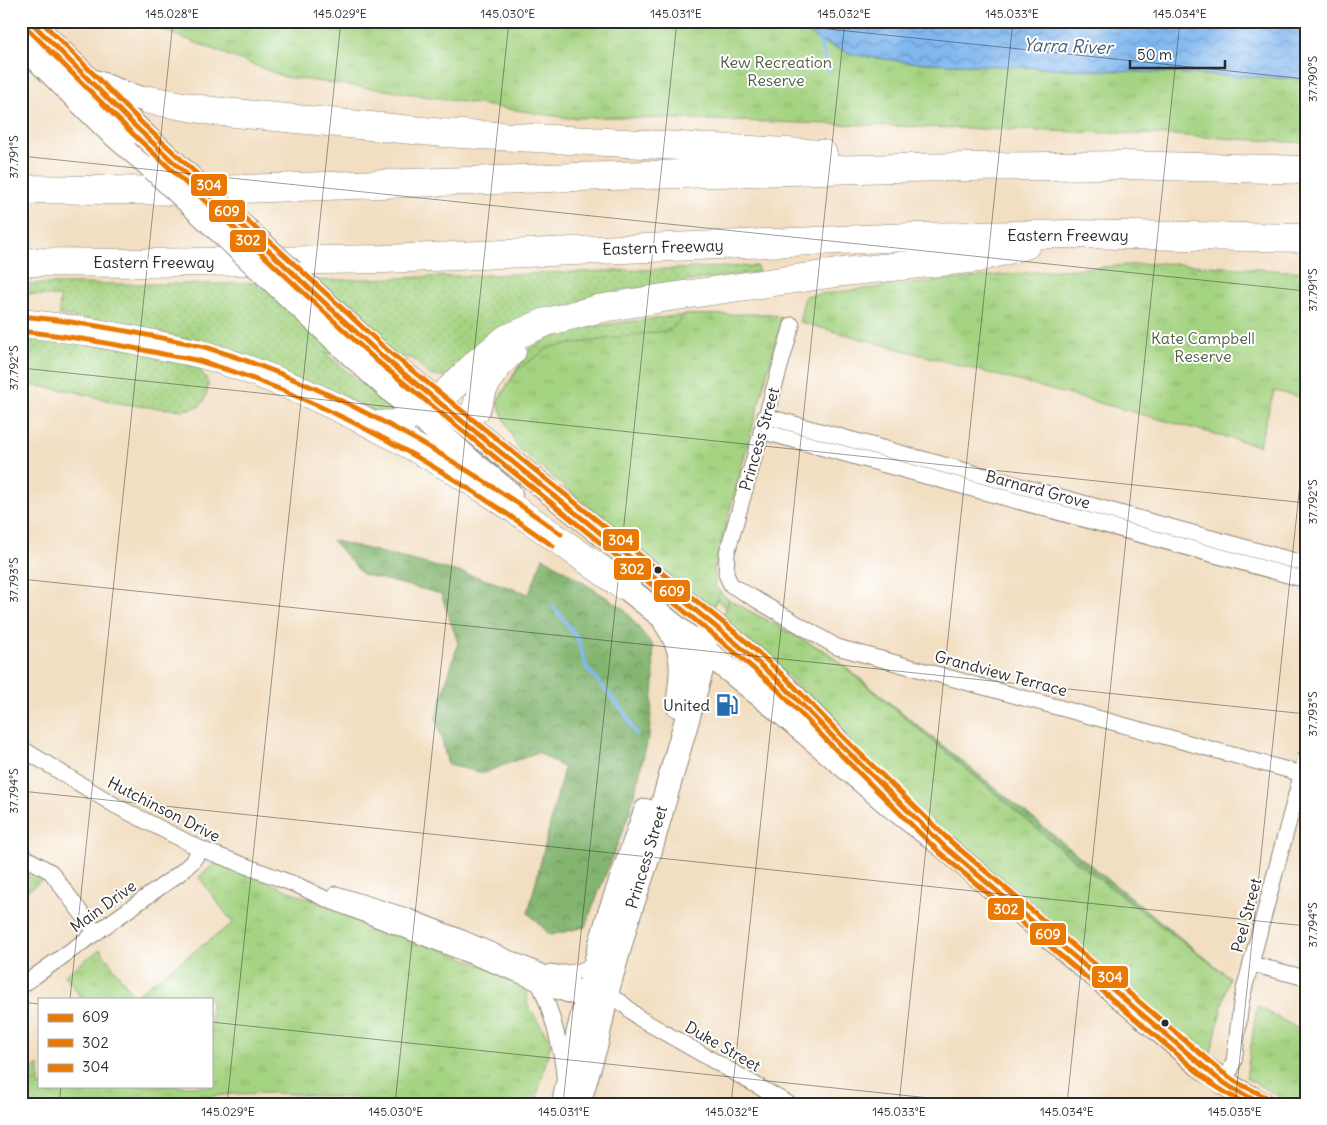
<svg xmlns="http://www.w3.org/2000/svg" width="1327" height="1125" viewBox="0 0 1327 1125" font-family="Delius,sans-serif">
<defs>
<pattern id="grass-dots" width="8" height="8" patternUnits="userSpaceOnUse" patternTransform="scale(1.25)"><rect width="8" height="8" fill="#a4d381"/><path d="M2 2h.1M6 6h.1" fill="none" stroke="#8db570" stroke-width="1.8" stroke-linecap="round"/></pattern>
<pattern id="forest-crowns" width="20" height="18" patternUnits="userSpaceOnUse" patternTransform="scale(1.25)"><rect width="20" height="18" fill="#83b56f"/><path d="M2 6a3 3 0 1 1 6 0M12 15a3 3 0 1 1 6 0" fill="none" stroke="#6b935b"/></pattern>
<pattern id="park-tufts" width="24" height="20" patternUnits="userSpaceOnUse" patternTransform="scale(1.25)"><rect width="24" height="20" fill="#a4d381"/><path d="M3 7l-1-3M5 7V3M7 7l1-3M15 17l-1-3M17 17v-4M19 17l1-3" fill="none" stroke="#8db570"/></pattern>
<pattern id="water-waves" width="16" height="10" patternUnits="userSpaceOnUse" patternTransform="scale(1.25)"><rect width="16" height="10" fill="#80b7ef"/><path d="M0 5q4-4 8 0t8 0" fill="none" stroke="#6995c2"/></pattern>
</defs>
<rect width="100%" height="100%" fill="#fff"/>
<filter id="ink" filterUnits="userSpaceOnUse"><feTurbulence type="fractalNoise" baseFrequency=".02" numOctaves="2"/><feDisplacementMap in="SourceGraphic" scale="10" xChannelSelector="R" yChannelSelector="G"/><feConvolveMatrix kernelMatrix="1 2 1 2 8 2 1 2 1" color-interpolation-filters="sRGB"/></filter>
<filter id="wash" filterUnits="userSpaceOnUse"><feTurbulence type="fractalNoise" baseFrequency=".0096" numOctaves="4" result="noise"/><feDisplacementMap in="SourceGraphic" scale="20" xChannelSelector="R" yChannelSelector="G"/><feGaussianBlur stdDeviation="1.12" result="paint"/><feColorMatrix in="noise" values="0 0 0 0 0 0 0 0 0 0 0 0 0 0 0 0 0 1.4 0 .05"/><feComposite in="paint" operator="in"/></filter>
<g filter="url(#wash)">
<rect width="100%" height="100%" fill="#f2dec1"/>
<g fill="url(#grass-dots)" stroke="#687f56">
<polygon points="757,266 759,272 622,290 575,302 448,376 431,376 412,358 325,353 392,409 391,415 382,414 243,357 143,327 59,315 60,297 21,293 21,284 216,284"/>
<polygon points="770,314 782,318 714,568 715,587 729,600 726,608 717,600 706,583 517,447 497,402 530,348 569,329 684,315"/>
<polygon points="21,333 134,349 198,367 206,378 208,384 207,392 204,400 200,406 194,408 183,410 138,406 113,402 73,391 21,384"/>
</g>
<g fill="url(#forest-crowns)" stroke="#57704d">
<polygon points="332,540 478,577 529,594 543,557 623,608 653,646 654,683 649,735 630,812 585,927 550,935 528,913 564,768 538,752 484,773 448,765 436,717 458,643 441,594 362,574"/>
<polygon points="729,600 828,653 1229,977 1220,1011"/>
</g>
<g fill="url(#park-tufts)" stroke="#687f56">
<polygon points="139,21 792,21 821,42 855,55 906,62 1306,79 1306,143 1170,135 615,117 567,118 385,90 285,77"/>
<path d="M1162,263l144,9v126l-32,-7 -15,55 -460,-124 6,-26c119,-15 238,-26 357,-33z"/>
<polygon points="770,314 782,318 714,568 715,586 720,592 712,610 517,447 497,402 518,369 550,347 671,330 684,315"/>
<polygon points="729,600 828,653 1075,861 1229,977 1211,1053 1196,1050 868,765 789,677 722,618"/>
<polygon points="21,859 48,876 21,895"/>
<polygon points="216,862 304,897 527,982 527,1004 551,1042 535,1104 455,1104 439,1101 438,1104 386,1104 355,1098 273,1093 233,1094 193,1098 177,1104 21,1104 21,1078 39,1065 39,1086 211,1086 211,999 82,999 65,975 100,949 134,996 233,923 199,877"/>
<polygon points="1257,1006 1306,1033 1306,1104 1292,1104 1246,1078"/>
</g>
<polygon fill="url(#water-waves)" stroke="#56718d" points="792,21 1306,21 1306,79 906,62 855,55 821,42"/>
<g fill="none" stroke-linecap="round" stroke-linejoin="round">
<g stroke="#80b7ef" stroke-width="4">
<polyline points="818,37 829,71"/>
<polyline points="553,606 578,639 586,667 625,713 636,734"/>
</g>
</g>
</g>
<g filter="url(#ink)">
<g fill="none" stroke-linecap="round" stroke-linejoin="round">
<defs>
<g id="street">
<polyline points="792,325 727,553 726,574 731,585 837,647 1306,775"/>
<polyline points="765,416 1306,564"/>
<polyline points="761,431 1306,580"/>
<polyline points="21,748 116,806 201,849 299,886 328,900 517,974 559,992 586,1001"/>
<polyline points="21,855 51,872 96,933"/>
<polyline points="336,894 406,916 462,938 588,992"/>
<polyline points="1251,964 1306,978"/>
<path d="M551,972c16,3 30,0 44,-7"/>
<path d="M539,984c7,12 10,25 14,37 5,18 10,36 11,55"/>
<polyline points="21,986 180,873 192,862 201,849"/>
<polyline points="607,996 621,1002 639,1018 789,1104"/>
<polyline points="1223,1082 1231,1069 1234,1061 1241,1003 1245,986 1306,757"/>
</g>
<g id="primary">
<polyline points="30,21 143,134"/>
<polyline points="21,43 110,131 154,169"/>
<path d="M94,82c19,6 36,16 55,18"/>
<polyline points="292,272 382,356 737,644 781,683 840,744"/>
<polyline points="351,354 470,461 510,494"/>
<polyline points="608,573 778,709 893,807 945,847 1199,1064 1232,1088 1262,1104"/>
<path d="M666,623c20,28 17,49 12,82"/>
<polyline points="564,1104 578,1035 600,947 610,913 646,811"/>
<polyline points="578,1104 596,1043 608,987 627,919 650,850 703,663 705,650 704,637"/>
</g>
<g id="highway">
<polyline points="149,100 213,111 444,133 823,154"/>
<polyline points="21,189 188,191 576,177 896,168 1123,165 1306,170"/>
<polyline points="21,262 142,263 384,259 911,237 1071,234 1306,238"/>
<path d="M21,323c49,5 98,13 146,24 14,3 30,5 44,10 99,31 190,79 278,135 45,29 89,62 133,93"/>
<polyline points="448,391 478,362 506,339 546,322 598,309 663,298 843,272 978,258 1026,245"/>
<path d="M476,409c6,-23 18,-42 36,-58"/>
<polyline points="375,425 394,424 404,421 413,410"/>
</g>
</defs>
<use href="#street" stroke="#8e8476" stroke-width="17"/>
<use href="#primary" stroke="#8e8476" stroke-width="26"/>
<use href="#highway" stroke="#8e8476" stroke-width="29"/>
<use href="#street" stroke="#fff" stroke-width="15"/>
<use href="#primary" stroke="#fff" stroke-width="24"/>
<use href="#highway" stroke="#fff" stroke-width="28"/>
<defs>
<g id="primary-bridge">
<polyline points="143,134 292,272"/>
<polyline points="154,169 351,354"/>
</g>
</defs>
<use href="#primary-bridge" stroke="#8e8476" stroke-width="26" stroke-linecap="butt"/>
<use href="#primary-bridge" stroke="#fff" stroke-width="24"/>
<defs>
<polyline id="bus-1" points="30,21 138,129 382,356 737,644 781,683 837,741 945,847 1217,1078 1232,1088 1262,1104"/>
<g id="bus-2">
<polyline points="25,26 133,134 377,361 732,650 776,688 832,746 940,853 1212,1084 1228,1094 1246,1104"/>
<path d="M21,331c48,5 95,13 142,23 13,3 27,4 40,8 127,38 243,107 350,184"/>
</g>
<g id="bus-3">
<polyline points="41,21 143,124 387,350 742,638 786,678 842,736 950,841 1222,1072 1236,1082 1266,1097"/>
<path d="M22,316c49,5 97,13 145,23 14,3 28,5 41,9 128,39 246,108 353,186"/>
</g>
</defs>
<use href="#bus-1" stroke="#fff" stroke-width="9"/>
<use href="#bus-2" stroke="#fff" stroke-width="9"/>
<use href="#bus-3" stroke="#fff" stroke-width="9"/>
<use href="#bus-1" stroke="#ea7904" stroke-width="5"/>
<use href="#bus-2" stroke="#ea7904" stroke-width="5"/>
<use href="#bus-3" stroke="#ea7904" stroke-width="5"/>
</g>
</g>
<path fill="none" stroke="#2b2b2b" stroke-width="1" stroke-opacity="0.45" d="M752,21l554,58M21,156l1285,135M21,368l1285,135M21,579l1285,135M21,791l1285,135M70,999l103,-978M21,1002l18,2M211,1022l775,82M59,1104l2,-18M227,1104l114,-1083M395,1104l114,-1083M563,1104l114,-1083M731,1104l114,-1083M899,1104l114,-1083M1067,1104l113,-1083M1235,1104l71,-678"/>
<defs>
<symbol id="fuel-bare" viewBox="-9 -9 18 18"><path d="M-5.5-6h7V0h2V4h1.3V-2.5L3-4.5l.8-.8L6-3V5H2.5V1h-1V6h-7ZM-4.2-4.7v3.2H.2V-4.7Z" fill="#1f6fb2" stroke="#fff" stroke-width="2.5" paint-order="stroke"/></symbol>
</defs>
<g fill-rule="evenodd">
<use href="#fuel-bare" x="711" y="689" width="32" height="32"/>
</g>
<g fill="#2b2b2b" stroke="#fff" stroke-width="2">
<circle cx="658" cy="570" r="4.5"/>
<circle cx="1165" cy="1023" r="4.5"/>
</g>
<g text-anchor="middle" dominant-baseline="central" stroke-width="4" stroke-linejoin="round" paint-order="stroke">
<g font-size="16" fill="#4f5d45" stroke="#fff">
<text x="776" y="62">Kew Recreation<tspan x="776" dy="18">Reserve</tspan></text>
<text x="1203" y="338">Kate Campbell<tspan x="1203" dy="18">Reserve</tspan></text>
</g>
<g font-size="16" fill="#2b2b2b" stroke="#fff">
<text x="1068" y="235">Eastern Freeway</text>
<text transform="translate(663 247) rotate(-2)">Eastern Freeway</text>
<text x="154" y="262">Eastern Freeway</text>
<text transform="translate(759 439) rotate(-74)">Princess Street</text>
<text transform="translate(1038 489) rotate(15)">Barnard Grove</text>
<text transform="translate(1001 673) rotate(15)">Grandview Terrace</text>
<text transform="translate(164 809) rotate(27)">Hutchinson Drive</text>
<text transform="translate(646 857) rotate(-73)">Princess Street</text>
<text transform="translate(103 906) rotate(-36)">Main Drive</text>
<text transform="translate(1246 915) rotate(-75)">Peel Street</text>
<text transform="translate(723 1046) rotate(30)">Duke Street</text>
</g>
<g font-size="16" fill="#2b2b2b" stroke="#fff" text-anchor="end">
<text x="710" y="705">United</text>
</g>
<g font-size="18" font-style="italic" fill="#495c70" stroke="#fff">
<text transform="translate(1068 46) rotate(2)">Yarra River</text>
</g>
</g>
<g stroke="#fff" stroke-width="2">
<rect x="190" y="173" width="38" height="24" rx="5" fill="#ea7904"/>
<rect x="208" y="199" width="38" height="24" rx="5" fill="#ea7904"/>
<rect x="229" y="229" width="38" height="24" rx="5" fill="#ea7904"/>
<rect x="602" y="528" width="38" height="24" rx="5" fill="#ea7904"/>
<rect x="613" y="557" width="39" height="24" rx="5" fill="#ea7904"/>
<rect x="653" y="579" width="38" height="24" rx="5" fill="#ea7904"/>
<rect x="987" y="897" width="38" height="24" rx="5" fill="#ea7904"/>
<rect x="1029" y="922" width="38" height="24" rx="5" fill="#ea7904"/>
<rect x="1091" y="965" width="38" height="24" rx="5" fill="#ea7904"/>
</g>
<g font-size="14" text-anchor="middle" font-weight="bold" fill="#fff">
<text x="209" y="190">304</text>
<text x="227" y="216">609</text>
<text x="248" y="245">302</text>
<text x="621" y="545">304</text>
<text x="632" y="574">302</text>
<text x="672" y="596">609</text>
<text x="1006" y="914">302</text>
<text x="1048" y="939">609</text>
<text x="1110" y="982">304</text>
</g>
<rect width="1327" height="1125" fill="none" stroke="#fff" stroke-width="55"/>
<rect x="38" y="998" width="175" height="90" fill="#ffffff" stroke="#aaaaaa"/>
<rect x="48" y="1014" width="25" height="8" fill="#ea7904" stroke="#aaaaaa"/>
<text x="82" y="1022" font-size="15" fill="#2b2b2b">609</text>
<rect x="48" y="1039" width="25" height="8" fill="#ea7904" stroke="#aaaaaa"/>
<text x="82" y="1048" font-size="15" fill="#2b2b2b">302</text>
<rect x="48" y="1064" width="25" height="8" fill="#ea7904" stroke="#aaaaaa"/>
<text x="82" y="1072" font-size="15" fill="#2b2b2b">304</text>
<path d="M1130 60v8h95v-8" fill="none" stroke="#2b2b2b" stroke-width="2.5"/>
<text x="1137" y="60" font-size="15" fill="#2b2b2b" stroke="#ffffff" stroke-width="4" paint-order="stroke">50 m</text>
<rect x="28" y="28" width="1272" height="1070" fill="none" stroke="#2b2b2b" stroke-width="2"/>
<g font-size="12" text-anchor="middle" fill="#2b2b2b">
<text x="172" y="18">145.028°E</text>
<text x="340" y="18">145.029°E</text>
<text x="508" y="18">145.030°E</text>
<text x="676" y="18">145.031°E</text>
<text x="844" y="18">145.032°E</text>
<text x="1012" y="18">145.033°E</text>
<text x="1180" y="18">145.034°E</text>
<text transform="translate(1313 79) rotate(-90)" y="4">37.790°S</text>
<text transform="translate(14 157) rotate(-90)" y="4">37.791°S</text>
<text transform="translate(1313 290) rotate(-90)" y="4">37.791°S</text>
<text transform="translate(14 368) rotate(-90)" y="4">37.792°S</text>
<text transform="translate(1313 502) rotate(-90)" y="4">37.792°S</text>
<text transform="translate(14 580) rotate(-90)" y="4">37.793°S</text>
<text transform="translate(1313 714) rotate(-90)" y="4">37.793°S</text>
<text transform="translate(14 791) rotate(-90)" y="4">37.794°S</text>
<text transform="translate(1313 925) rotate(-90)" y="4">37.794°S</text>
<text x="228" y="1116">145.029°E</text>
<text x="396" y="1116">145.030°E</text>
<text x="564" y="1116">145.031°E</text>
<text x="732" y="1116">145.032°E</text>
<text x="899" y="1116">145.033°E</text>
<text x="1067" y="1116">145.034°E</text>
<text x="1235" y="1116">145.035°E</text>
</g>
</svg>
